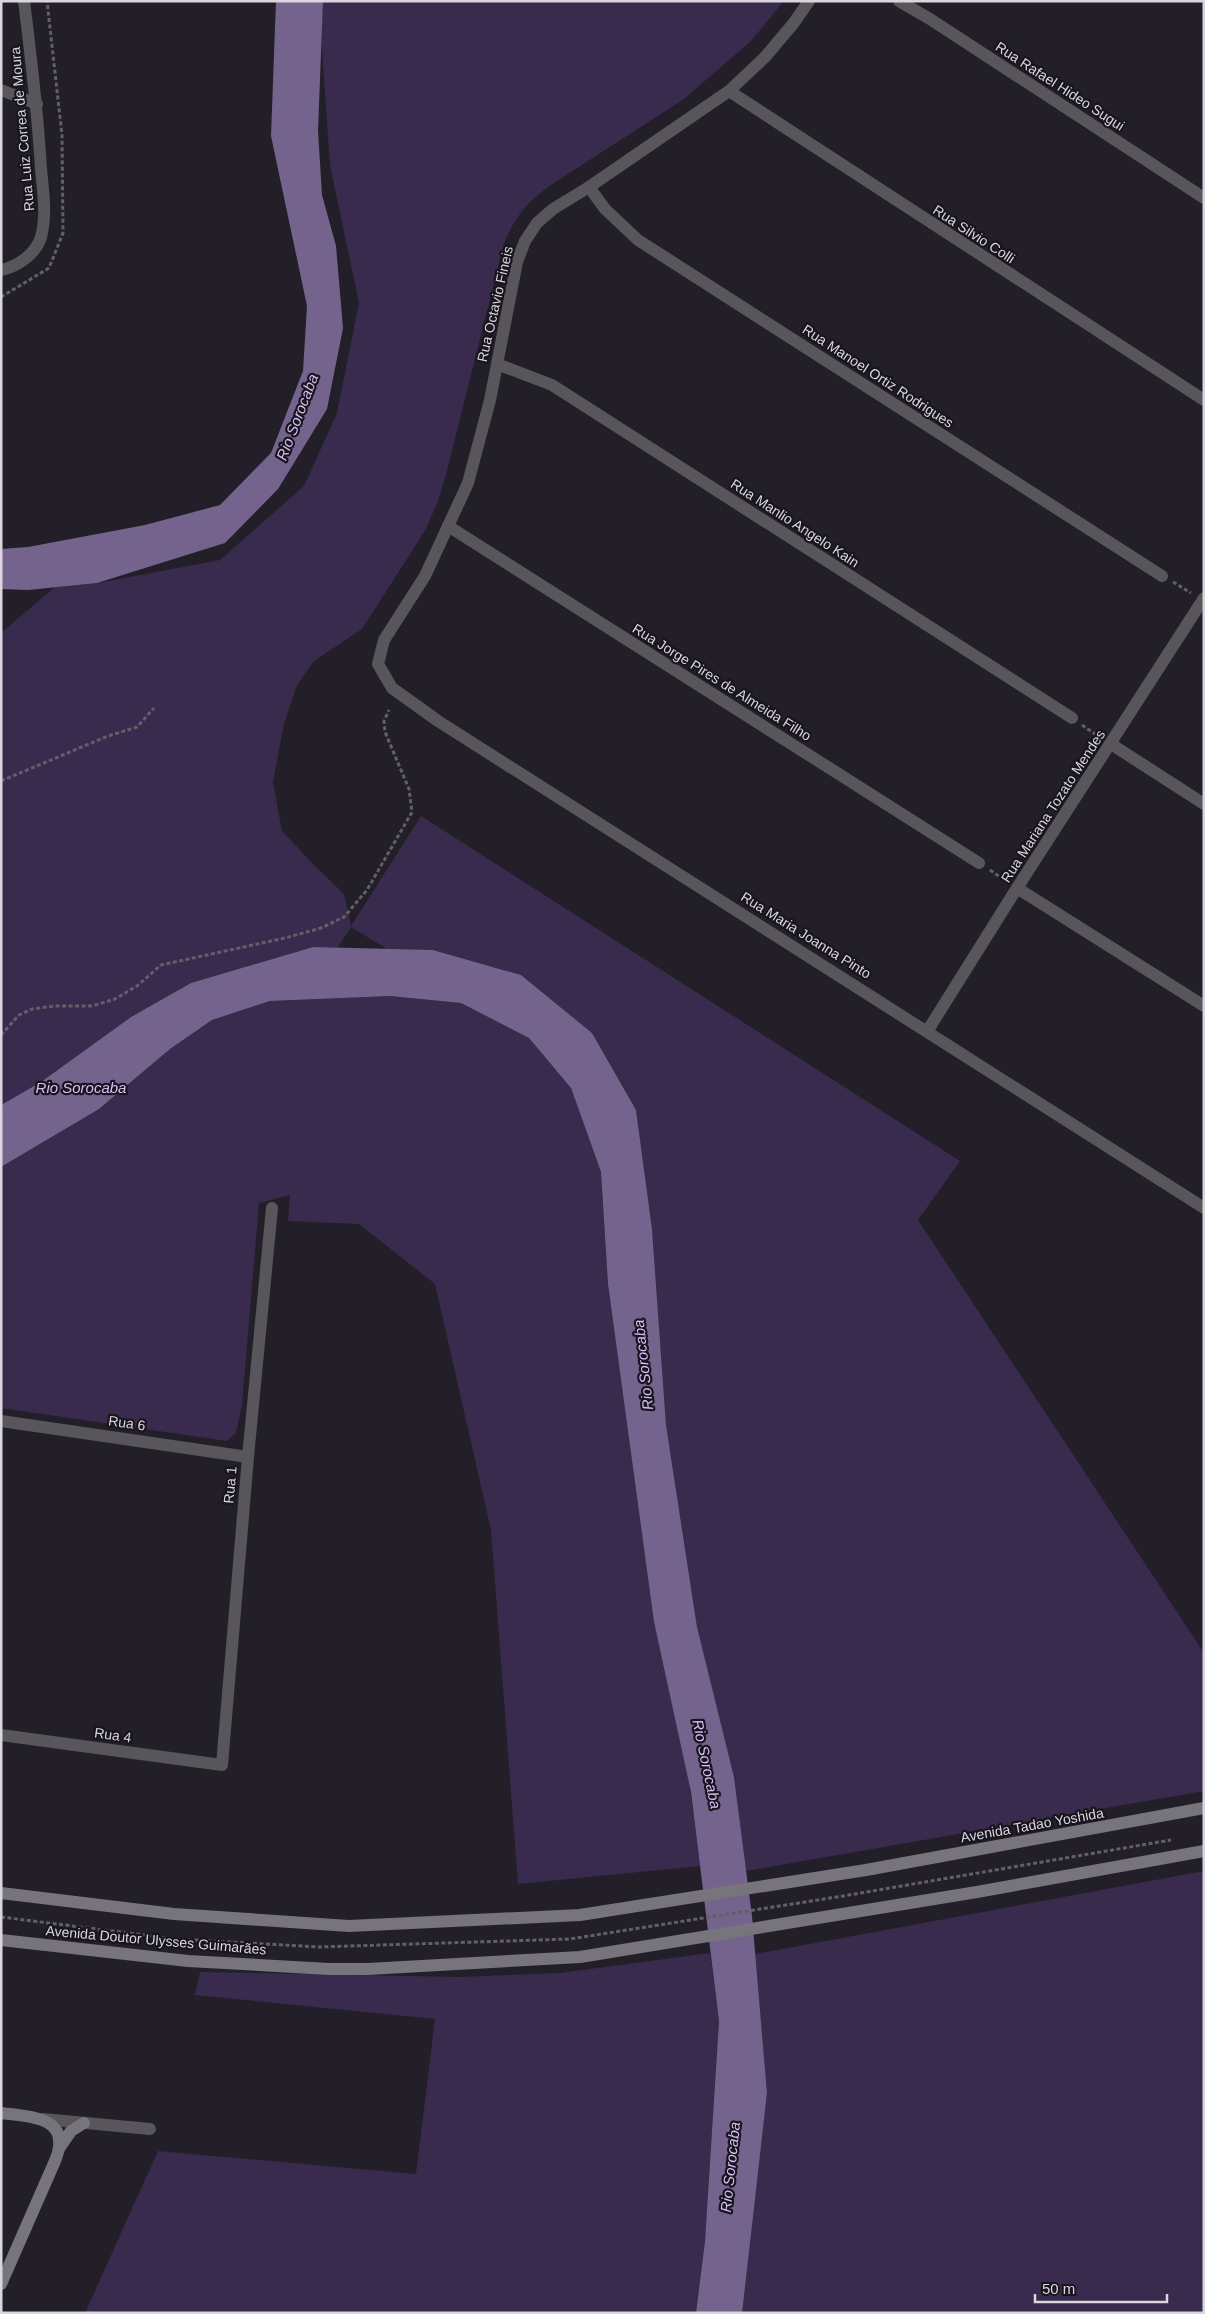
<svg xmlns="http://www.w3.org/2000/svg" width="1205" height="2314" viewBox="0 0 1205 2314" font-family="Helvetica,sans-serif">
<rect width="100%" height="100%" fill="#221f29"/>
<g fill="#382b4d">
<path d="M323,1h461l-33,40 -67,58 -133,86c-25,18 -35,31 -47,58l-56,224 -10,34 -12,28 -64,100 -48,32 -17,24 -13,39 -11,58 9,49 30,32 32,31 7,32 70,-110 539,345 -42,59 286,433v138l-458,80 -12,-94 -37,-150 -31,-202 -14,-196 -16,-119 -44,-77 -71,-58 -88,-25 -46,-1 -36,-22 -13,20h-25l-122,36 -60,34 -90,65 -40,23v-472l54,-46 43,-4 122,-23 84,-74 33,-73 22,-110 -29,-138 -9,-130z"/>
<polygon points="390,996 461,1003 529,1038 571,1088 601,1172 608,1284 654,1622 689,1780 700,1866 518,1884 491,1530 435,1284 359,1224 288,1221 290,1195 259,1203 242,1405 236,1433 227,1441 1,1408 1,1167 99,1109 170,1049 212,1020 270,1001"/>
<polygon points="1204,1871 1204,2313 740,2313 767,2093 755,1954"/>
<polygon points="710,1953 719,2021 705,2241 696,2313 85,2313 158,2151 416,2174 435,2019 195,1995 200,1972 460,1977 560,1973"/>
</g>
<g fill="#74648d">
<polygon points="276,1 323,1 318,131 322,195 336,246 343,328 327,409 278,489 225,543 97,583 28,590 1,589 1,549 28,547 145,525 220,505 271,453 303,371 307,306 271,136"/>
<polygon points="313,947 433,950 521,975 592,1033 636,1110 652,1229 666,1425 697,1627 734,1777 752,1916 767,2093 742,2313 696,2313 705,2241 719,2021 691,1792 654,1622 608,1284 601,1172 571,1088 529,1038 461,1003 390,996 270,1001 212,1020 170,1049 99,1109 1,1167 1,1105 41,1082 131,1017 191,983"/>
</g>
<g fill="none" stroke-linecap="round" stroke-linejoin="round">
<g stroke="#625f68" stroke-width="3" stroke-dasharray="4 2.5" stroke-linecap="butt">
<polyline points="1,297 49,268 63,233 62,135 47,1"/>
<polyline points="1173,582 1191,593"/>
<polyline points="1082,725 1098,736"/>
<polyline points="1,781 108,736 137,727 154,708"/>
<polyline points="990,870 1006,881"/>
<polyline points="1,1035 19,1015 32,1009 55,1006 92,1006 115,999 137,986 161,965 285,938 321,928 344,917 367,890 412,812 409,789 385,732 384,721 389,710"/>
<polyline points="1,1917 176,1939 319,1947 570,1939 843,1896 1171,1840"/>
</g>
<g stroke="#58565b" stroke-width="12">
<polyline points="809,1 793,24 765,57 729,91 589,187 553,209 537,223 525,241 517,262 490,400 468,483 425,576 384,640 378,664 392,688 438,721 1204,1208"/>
<polyline points="899,1 930,19 1204,198"/>
<polyline points="1,90 37,104"/>
<polyline points="729,91 1204,400"/>
<polyline points="589,187 605,209 638,240 1162,576"/>
<path d="M1,270c16,-3 35,-16 40,-33 6,-22 2,-46 0,-68 -3,-56 -10,-112 -17,-168"/>
<polyline points="497,364 552,385 1072,718"/>
<polyline points="448,526 979,863"/>
<polyline points="1111,744 1204,804"/>
<polyline points="1017,888 1204,1006"/>
<polyline points="928,1030 1017,888 1204,598"/>
<polyline points="1,1421 248,1457"/>
<polyline points="1,1735 222,1765 248,1457 272,1208"/>
<polyline points="43,2119 150,2129"/>
</g>
<g stroke="#77747c" stroke-width="12">
<polyline points="1,1893 174,1914 349,1926 580,1915 866,1870 1204,1808"/>
<polyline points="1,1940 188,1961 329,1969 368,1969 580,1957 977,1892 1204,1851"/>
<path d="M1,2113c31,4 72,4 54,48l-54,123"/>
<polyline points="60,2147 71,2131 84,2123"/>
</g>
</g>
<g text-anchor="middle" dominant-baseline="central" stroke-width="4.5" stroke-linejoin="round" paint-order="stroke">
<g font-size="14" fill="#d9d6dd" stroke="#19151f">
<text transform="translate(1060 86) rotate(33)">Rua Rafael Hideo Sugui</text>
<text transform="translate(22 129) rotate(-95)">Rua Luiz Correa de Moura</text>
<text transform="translate(974 234) rotate(33)">Rua Silvio Colli</text>
<text transform="translate(495 304) rotate(-77)">Rua Octavio Fineis</text>
<text transform="translate(878 376) rotate(33)">Rua Manoel Ortiz Rodrigues</text>
<text transform="translate(795 523) rotate(33)">Rua Manlio Angelo Kain</text>
<text transform="translate(722 682) rotate(32)">Rua Jorge Pires de Almeida Filho</text>
<text transform="translate(1053 806) rotate(-57)">Rua Mariana Tozato Mendes</text>
<text transform="translate(806 935) rotate(32)">Rua Maria Joanna Pinto</text>
<text transform="translate(127 1423) rotate(8)">Rua 6</text>
<text transform="translate(230 1485) rotate(-85)">Rua 1</text>
<text transform="translate(113 1735) rotate(8)">Rua 4</text>
<text transform="translate(1032 1825) rotate(-10)">Avenida Tadao Yoshida</text>
<text transform="translate(156 1940) rotate(5)">Avenida Doutor Ulysses Guimarães</text>
</g>
<g font-size="15" font-style="italic" fill="#d4c0f6" stroke="#19151f">
<text transform="translate(297 417) rotate(-69)">Rio Sorocaba</text>
<text x="81" y="1087">Rio Sorocaba</text>
<text transform="translate(643 1365) rotate(-96)">Rio Sorocaba</text>
<text transform="translate(707 1764) rotate(78)">Rio Sorocaba</text>
<text transform="translate(730 2167) rotate(-84)">Rio Sorocaba</text>
</g>
</g>
<rect width="1205" height="2314" fill="none" stroke="#d9d6dd" stroke-width="5"/>
<path d="M1035 2294v8h132v-8" fill="none" stroke="#d9d6dd" stroke-width="2.5"/>
<text x="1042" y="2294" font-size="15" fill="#d9d6dd" stroke="#19151f" stroke-width="4" paint-order="stroke">50 m</text>
</svg>
